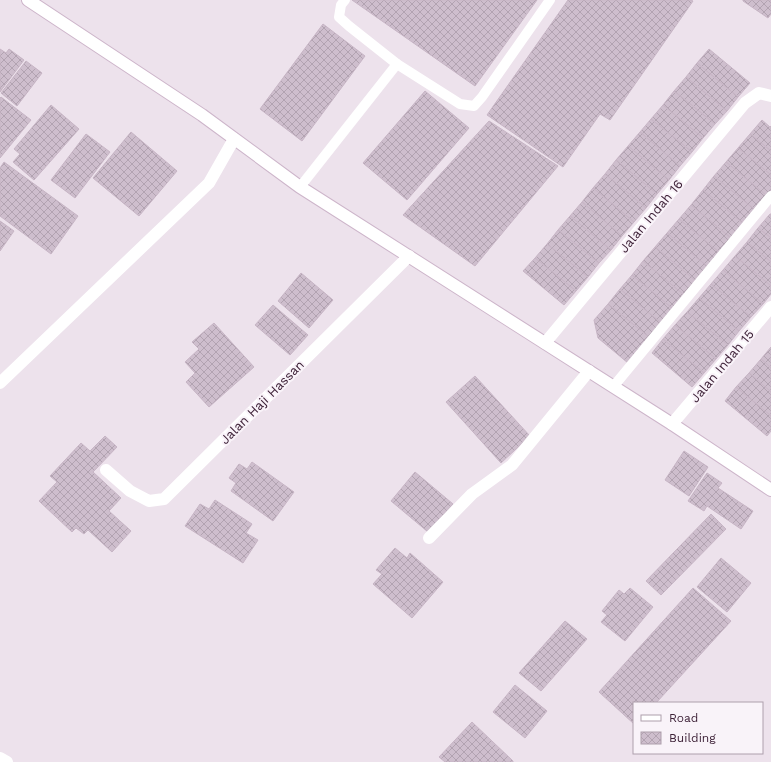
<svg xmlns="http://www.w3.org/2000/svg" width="771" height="762" viewBox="0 0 771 762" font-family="'Work Sans',sans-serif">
<defs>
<pattern id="building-cross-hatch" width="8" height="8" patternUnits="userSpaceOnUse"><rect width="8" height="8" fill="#cebecd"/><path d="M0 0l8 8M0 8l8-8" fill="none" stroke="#b2a3b1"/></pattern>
</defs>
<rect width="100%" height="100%" fill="#ede2ec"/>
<g fill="url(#building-cross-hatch)" stroke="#c7b5c5">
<polygon points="352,0 537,0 475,86"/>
<polygon points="568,0 691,0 693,1 610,120 600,114 563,167 487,115"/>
<polygon points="743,0 771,0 771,14 768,18 743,1"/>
<polygon points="323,24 365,56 302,141 260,109"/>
<polygon points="0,49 6,53 9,49 24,60 0,92"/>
<polygon points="709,49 750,83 738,97 697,63"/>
<polygon points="26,61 42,73 17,106 1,93"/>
<polygon points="697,63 738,97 727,111 686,77"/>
<polygon points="686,77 727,111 715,124 674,91"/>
<polygon points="425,91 469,128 407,200 363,163"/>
<polygon points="674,91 715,124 703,138 663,105"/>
<polygon points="1,97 31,120 0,158 0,98"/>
<polygon points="51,105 79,129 34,180 13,162 20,154 14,149"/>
<polygon points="663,105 703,138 692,152 651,119"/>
<polygon points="651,119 692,152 680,166 640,132"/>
<polygon points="762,120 770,127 771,126 771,151 750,134"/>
<polygon points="489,121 558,166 475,266 403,215"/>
<polygon points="131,132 177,171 139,216 93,178"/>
<polygon points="640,132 680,166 669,180 628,146"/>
<polygon points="86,134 110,152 75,198 51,180"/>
<polygon points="750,134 771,151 771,175 738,148"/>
<polygon points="628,146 669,180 657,194 616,160"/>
<polygon points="738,148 771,175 771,192 767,196 726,162"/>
<polygon points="616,160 657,194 646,208 605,174"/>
<polygon points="4,162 78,216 51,254 0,216 0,168"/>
<polygon points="726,162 767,196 755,210 714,176"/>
<polygon points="605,174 646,208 634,222 593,188"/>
<polygon points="714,176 755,210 744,224 703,190"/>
<polygon points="593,188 634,222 622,236 582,202"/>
<polygon points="703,190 744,224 732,239 691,205"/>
<polygon points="582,202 622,236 611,250 570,216"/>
<polygon points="691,205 732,239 720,253 679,219"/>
<polygon points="770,214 771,214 771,238 758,228"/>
<polygon points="570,216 611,250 599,263 558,230"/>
<polygon points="679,219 720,253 708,267 667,233"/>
<polygon points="0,221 14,231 0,251"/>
<polygon points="758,228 771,238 771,262 747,242"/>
<polygon points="558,230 599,263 588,277 547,244"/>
<polygon points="667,233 708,267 696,281 655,247"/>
<polygon points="747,242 771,262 771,286 735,256"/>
<polygon points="547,244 588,277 576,291 535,258"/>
<polygon points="655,247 696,281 684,295 643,261"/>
<polygon points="735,256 771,286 771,294 763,304 723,270"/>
<polygon points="535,258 576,291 564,305 523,271"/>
<polygon points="643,261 684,295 673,309 632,275"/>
<polygon points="723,270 763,304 751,317 711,284"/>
<polygon points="301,273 333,300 309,328 278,301"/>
<polygon points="632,275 673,309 661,323 620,289"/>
<polygon points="711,284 751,317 739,331 699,298"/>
<polygon points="620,289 661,323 649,337 608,304"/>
<polygon points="699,298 739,331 728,345 687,312"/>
<polygon points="608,304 649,337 628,363 598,338 594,320"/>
<polygon points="273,305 308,335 290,355 255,325"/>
<polygon points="687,312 728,345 716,359 675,325"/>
<polygon points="214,323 254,367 209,407 186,382 195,373 185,362 199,349 192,342"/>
<polygon points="675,325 716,359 704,373 663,339"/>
<polygon points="663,339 704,373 692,387 652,353"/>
<polygon points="771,347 771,368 761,359"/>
<polygon points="761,359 771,368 771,392 749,373"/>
<polygon points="749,373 771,392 771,416 736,387"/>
<polygon points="475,376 530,436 501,463 446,402"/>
<polygon points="736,387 771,416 771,431 767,436 725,401"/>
<polygon points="105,436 117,447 93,472 121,498 109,511 131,531 112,552 88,530 84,534 76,528 72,532 39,501 57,482 50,476 81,443 90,451"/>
<polygon points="684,451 708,467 689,496 665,480"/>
<polygon points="252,462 294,492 273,521 231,491 236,483 229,478 239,464 247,469"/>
<polygon points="415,472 453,504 428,532 391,501"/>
<polygon points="707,473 722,483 718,488 753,511 741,529 707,506 704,511 688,501"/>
<polygon points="215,500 252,524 246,533 258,540 243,563 185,526 200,504 209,509"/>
<polygon points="711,514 726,529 661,595 646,581"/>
<polygon points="395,548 407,558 410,553 443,582 412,618 373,584 382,574 376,570"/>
<polygon points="721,558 751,583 727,612 697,587"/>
<polygon points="630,588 653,607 625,641 601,622 607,615 602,611 619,590 624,594"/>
<polygon points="693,588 731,621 656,703 634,703 634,724 599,692"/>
<polygon points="565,621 587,639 541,691 519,673"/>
<polygon points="515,685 547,711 525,738 493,712"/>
<polygon points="472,722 513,761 513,762 445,762 439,757"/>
</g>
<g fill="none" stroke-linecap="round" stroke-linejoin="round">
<defs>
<polyline id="secondary" points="28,0 202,115 300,187 672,424 771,490"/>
</defs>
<use href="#secondary" stroke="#cdb5ca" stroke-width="14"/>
<g stroke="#fff" stroke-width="10">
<polyline points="345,0 341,5 339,17 349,26 397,64 460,104 474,106 482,97 550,0"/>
<polyline points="300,187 397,64"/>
<polyline points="613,387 771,196"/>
</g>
<g stroke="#fff" stroke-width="12">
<polyline points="545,343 745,103 759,93 771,96"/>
<polyline points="0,383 209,183 234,139"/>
<polyline points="672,424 771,307"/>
<polyline points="106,470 130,491 149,501 164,499 409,256"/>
<polyline points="429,538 472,494 512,465 589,371"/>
<polyline points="0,758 7,762"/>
</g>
<use href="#secondary" stroke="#fff" stroke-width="12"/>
</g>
<g text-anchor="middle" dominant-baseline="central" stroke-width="4" stroke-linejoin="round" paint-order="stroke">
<g font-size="13" fill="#3e2238" stroke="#f9f3f9">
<text transform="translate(651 216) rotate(-50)">Jalan Indah 16</text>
<text transform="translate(722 366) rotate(-50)">Jalan Indah 15</text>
<text transform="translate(262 402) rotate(-45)">Jalan Haji Hassan</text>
</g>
</g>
<rect x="633" y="702" width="130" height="52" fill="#f9f3f9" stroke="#ae9fac"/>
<rect x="641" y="715" width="20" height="6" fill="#ffffff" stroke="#ae9fac"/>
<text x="669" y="722" font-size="12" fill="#3e2238">Road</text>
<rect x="641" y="732" width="20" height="12" fill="url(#building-cross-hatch)" stroke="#ae9fac"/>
<text x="669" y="742" font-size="12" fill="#3e2238">Building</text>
</svg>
